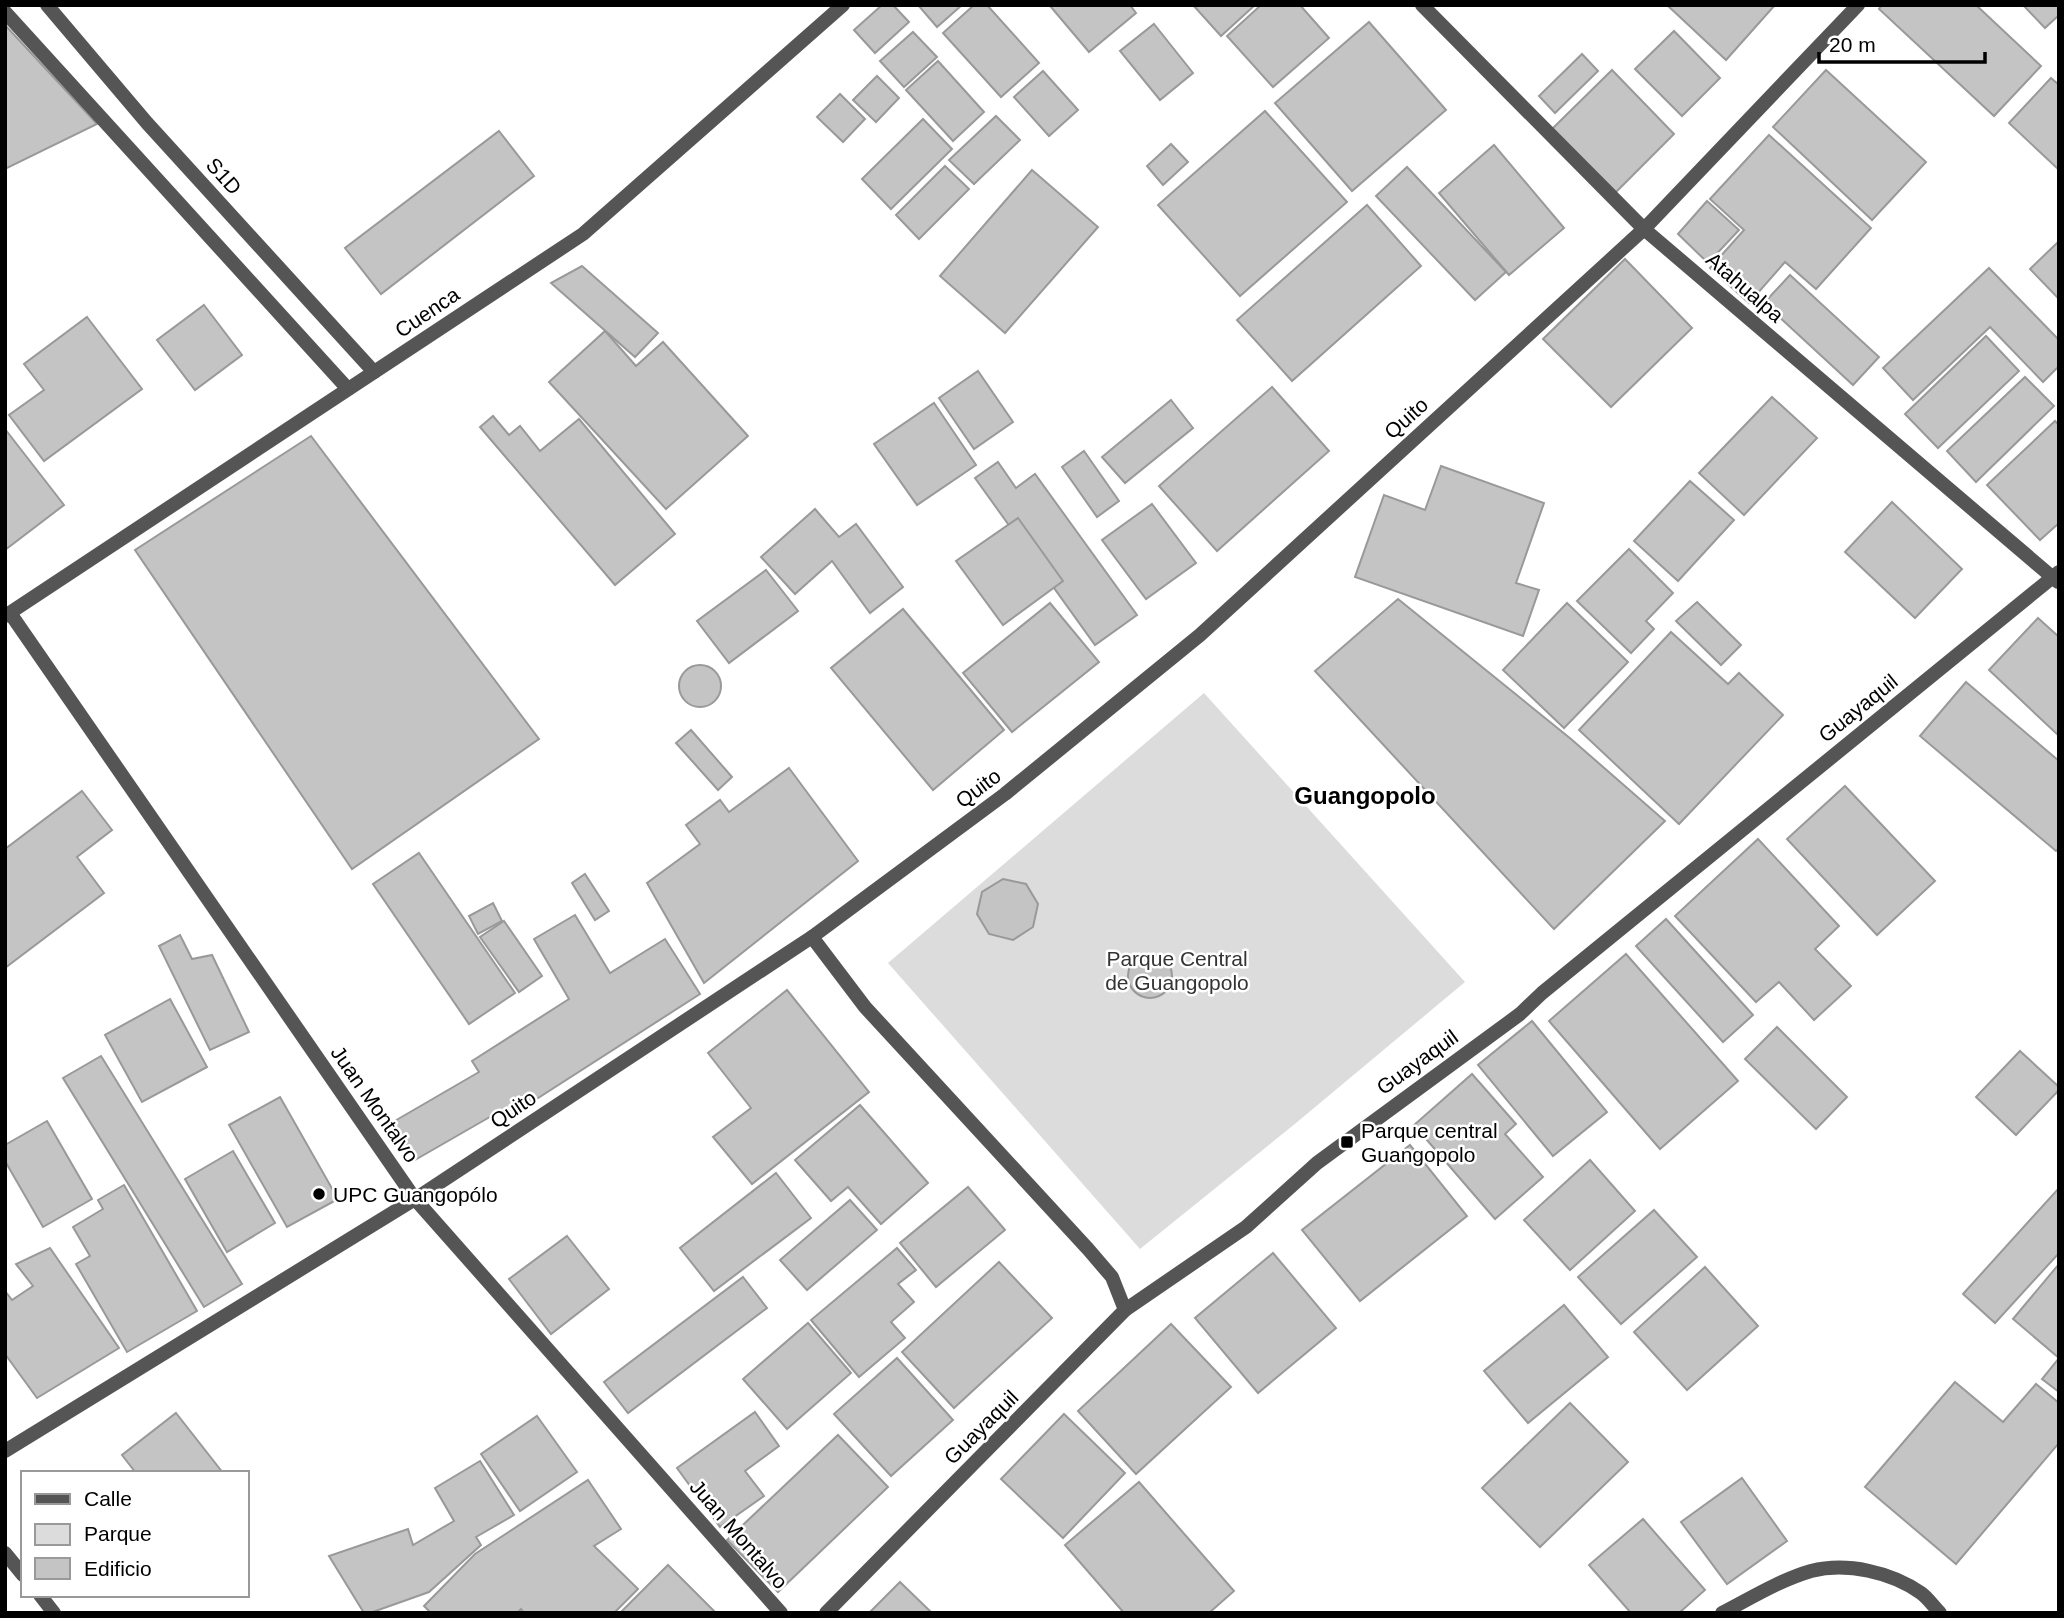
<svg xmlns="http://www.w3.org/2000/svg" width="2064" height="1618" viewBox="0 0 2064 1618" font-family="Helvetica,sans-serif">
<rect width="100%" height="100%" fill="#fff"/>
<polygon fill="#dcdcdc" points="1204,693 1465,982 1296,1123 1140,1249 888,963"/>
<g fill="#c4c4c4" stroke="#999" stroke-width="2">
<polygon points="882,5 893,5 909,22 875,53 854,30"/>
<polygon points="918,5 962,5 937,27"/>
<polygon points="974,5 987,5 1039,63 1001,97 943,33"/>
<polygon points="1053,5 1130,5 1136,13 1089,52 1051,7"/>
<polygon points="1193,5 1255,5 1221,36"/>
<polygon points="1261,5 1300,5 1329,38 1273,87 1227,36"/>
<polygon points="1667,5 1775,5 1726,60"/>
<polygon points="1882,5 1976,5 2041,66 1994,116 1879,9"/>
<polygon points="2023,5 2059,5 2059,15 2045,28"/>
<polygon points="1369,22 1446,110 1352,191 1275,103"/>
<polygon points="1154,24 1193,73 1160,100 1120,51"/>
<polygon points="5,25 97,124 5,169"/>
<polygon points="1674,31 1720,78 1682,116 1635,69"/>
<polygon points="913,32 937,57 904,87 880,61"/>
<polygon points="1582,54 1598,71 1555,113 1539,96"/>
<polygon points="938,61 984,112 953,141 906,90"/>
<polygon points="1612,70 1674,134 1616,192 1552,129"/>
<polygon points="1826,70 1926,162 1872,220 1773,127"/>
<polygon points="1043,71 1078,110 1049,136 1014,97"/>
<polygon points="877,76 899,98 876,122 853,100"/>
<polygon points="2051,78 2059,85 2059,170 2009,123"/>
<polygon points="840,94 865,119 843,142 817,117"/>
<polygon points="1265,111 1347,202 1240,296 1158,205"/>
<polygon points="996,116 1020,140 974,184 949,160"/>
<polygon points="923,119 952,149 891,209 862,179"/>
<polygon points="499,131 534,176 381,294 345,248"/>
<polygon points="1769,135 1871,228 1816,289 1785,262 1749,303 1710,268 1744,230 1710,199"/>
<polygon points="1171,144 1188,162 1163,185 1147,166"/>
<polygon points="1494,145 1564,228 1509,275 1439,193"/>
<polygon points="945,166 969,189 919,239 896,215"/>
<polygon points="1407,167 1506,272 1475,300 1376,196"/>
<polygon points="1032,170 1098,227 1005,333 940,276"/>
<polygon points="1707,201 1739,230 1708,263 1678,234"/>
<polygon points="1367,205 1421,266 1292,381 1237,320"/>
<polygon points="2059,241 2059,299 2030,269"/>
<polygon points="1625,259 1692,328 1611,407 1543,339"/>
<polygon points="582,266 658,333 635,357 551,283"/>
<polygon points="1989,268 2059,340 2059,366 2043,382 1990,327 1913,400 1883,368"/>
<polygon points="1790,275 1879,357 1853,385 1764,303"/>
<polygon points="204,305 242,355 195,390 157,340"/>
<polygon points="87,317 142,389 44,461 9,415 44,390 24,364"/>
<polygon points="605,331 636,366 663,342 748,436 666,509 549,382"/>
<polygon points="1986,336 2019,371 1938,448 1905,414"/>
<polygon points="978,371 1013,422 974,449 939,398"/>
<polygon points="2025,377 2054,406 1976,482 1947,451"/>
<polygon points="1272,387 1329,451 1217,551 1159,486"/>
<polygon points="1772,397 1817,438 1744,515 1699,473"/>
<polygon points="1171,400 1193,428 1125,483 1102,457"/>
<polygon points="934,403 976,465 917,505 874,444"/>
<polygon points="493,416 509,435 520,426 540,451 579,419 675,534 615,585 480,427"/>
<polygon points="2055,421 2059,425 2059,523 2040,540 1987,485"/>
<polygon points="5,429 64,505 5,550"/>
<polygon points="311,436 539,739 352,869 135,550"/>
<polygon points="1084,451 1119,501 1097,517 1062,467"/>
<polygon points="998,462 1016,488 1035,474 1137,615 1095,645 975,478"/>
<polygon points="1441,466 1544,503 1516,583 1539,590 1523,636 1355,577 1384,495 1425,510"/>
<polygon points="1690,481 1734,520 1678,581 1634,541"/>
<polygon points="1892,502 1962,569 1915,618 1845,552"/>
<polygon points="1152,504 1196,563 1146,599 1102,540"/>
<polygon points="815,509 839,537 856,524 903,587 870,613 832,561 795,594 761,557"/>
<polygon points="1018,518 1063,581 1003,625 956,561"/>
<polygon points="1629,549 1673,593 1646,621 1654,629 1631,653 1577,601"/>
<polygon points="766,570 798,611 729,663 697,621"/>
<polygon points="1398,599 1571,739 1665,821 1554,929 1315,671"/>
<polygon points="1697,602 1741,645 1721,665 1676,621"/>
<polygon points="1050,603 1099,662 1012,732 963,673"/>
<polygon points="1567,603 1628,662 1564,728 1503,670"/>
<polygon points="903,609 1004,730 933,790 831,668"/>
<polygon points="2038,618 2059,637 2059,736 1989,670"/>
<polygon points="1671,632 1728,684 1739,673 1783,715 1679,824 1579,730"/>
<circle cx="700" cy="686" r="21"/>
<polygon points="1966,682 2059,761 2059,848 2056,851 1920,736"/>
<polygon points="691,730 732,777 718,790 676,743"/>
<polygon points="789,768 858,861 704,983 647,883 700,844 686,825 720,800 729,812"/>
<polygon points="1845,786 1935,881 1877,935 1787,839"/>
<polygon points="82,791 112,830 77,857 104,893 5,968 5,849"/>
<polygon points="1758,839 1839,926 1815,949 1851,986 1814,1020 1779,982 1756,1002 1675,916"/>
<polygon points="419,853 515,993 469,1024 373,884"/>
<polygon points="585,874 609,911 595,920 572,883"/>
<polygon points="1003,879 1026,884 1038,904 1033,927 1013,940 989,934 977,914 982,892"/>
<polygon points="493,903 502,921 478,934 469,916"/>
<polygon points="575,915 610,973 665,939 700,994 507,1118 502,1110 415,1160 393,1122 479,1072 472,1061 569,999 534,939"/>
<polygon points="1666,919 1753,1015 1723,1042 1636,946"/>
<polygon points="504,921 542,976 519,992 480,937"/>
<polygon points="180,935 192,959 212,955 249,1032 210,1050 159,946"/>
<circle cx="1150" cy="976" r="22"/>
<polygon points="1626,954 1738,1081 1660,1149 1549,1021"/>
<polygon points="787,990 869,1092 752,1184 713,1137 751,1108 708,1053"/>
<polygon points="170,999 207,1067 142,1102 105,1035"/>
<polygon points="1532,1021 1607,1112 1553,1156 1478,1065"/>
<polygon points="1777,1027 1847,1097 1816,1129 1745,1059"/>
<polygon points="2020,1051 2059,1087 2059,1090 2016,1135 1976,1097"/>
<polygon points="101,1056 242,1284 204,1307 63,1078"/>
<polygon points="1472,1074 1516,1124 1505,1134 1543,1177 1495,1219 1414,1125"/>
<polygon points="280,1097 338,1199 287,1227 229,1125"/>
<polygon points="860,1105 928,1183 881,1224 848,1187 831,1201 795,1160"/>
<polygon points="47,1121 92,1199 43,1227 5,1161 5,1145"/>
<polygon points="1410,1145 1467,1216 1360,1301 1302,1230"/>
<polygon points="233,1151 275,1223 227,1252 185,1179"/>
<polygon points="1590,1160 1635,1211 1570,1270 1524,1220"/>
<polygon points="776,1173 811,1218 714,1291 680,1248"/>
<polygon points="124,1185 197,1311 127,1352 76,1264 90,1256 73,1227 103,1209 98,1200"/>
<polygon points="968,1187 1005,1230 936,1287 900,1243"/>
<polygon points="2059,1188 2059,1253 1995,1323 1963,1294"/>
<polygon points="850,1200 877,1230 807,1290 780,1260"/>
<polygon points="1654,1210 1697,1257 1621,1324 1578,1277"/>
<polygon points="567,1236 609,1289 551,1334 509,1279"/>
<polygon points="50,1248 119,1348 37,1398 5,1354 5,1291 12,1300 33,1286 16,1264"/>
<polygon points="897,1248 916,1270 898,1284 914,1302 891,1322 905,1338 859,1377 811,1320"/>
<polygon points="1273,1253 1336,1328 1258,1393 1195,1318"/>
<polygon points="999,1262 1052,1318 954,1408 902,1352"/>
<polygon points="2059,1264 2059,1358 2013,1319"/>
<polygon points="1705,1267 1758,1326 1687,1390 1634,1332"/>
<polygon points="743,1277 767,1308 628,1413 604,1382"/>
<polygon points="1564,1305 1608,1357 1528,1423 1484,1371"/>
<polygon points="808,1323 851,1373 787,1429 743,1379"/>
<polygon points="1171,1324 1231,1387 1136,1474 1078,1411"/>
<polygon points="897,1358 953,1420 891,1476 834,1414"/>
<polygon points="2059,1358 2059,1392 2042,1379"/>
<polygon points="1955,1382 2003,1422 2036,1384 2059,1403 2059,1443 1956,1564 1865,1487"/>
<polygon points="1570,1403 1628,1462 1540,1547 1482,1488"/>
<polygon points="755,1412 779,1446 745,1471 764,1496 720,1527 677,1468"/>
<polygon points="176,1413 223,1473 136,1473 122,1455"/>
<polygon points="1064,1414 1125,1473 1063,1538 1001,1479"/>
<polygon points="537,1416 577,1472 520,1511 481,1454"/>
<polygon points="838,1435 888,1487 778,1592 727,1540"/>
<polygon points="480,1461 514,1515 476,1537 481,1545 429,1592 370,1613 364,1613 329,1556 408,1529 413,1545 454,1521 435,1488"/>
<polygon points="1742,1478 1787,1541 1727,1584 1681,1522"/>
<polygon points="588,1480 621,1529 594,1546 638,1589 614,1613 524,1613 521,1609 517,1613 431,1613 424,1606 475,1554"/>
<polygon points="1139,1482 1234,1591 1209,1613 1124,1613 1065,1545"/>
<polygon points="1643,1519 1705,1590 1679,1613 1631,1613 1589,1565"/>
<polygon points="668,1565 716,1613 620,1613"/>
<polygon points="900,1582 932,1613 869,1613"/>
</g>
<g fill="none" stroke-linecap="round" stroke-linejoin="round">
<polyline stroke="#555" stroke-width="14" points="47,5 147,123 374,372"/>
<g stroke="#555" stroke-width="14">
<polyline points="1422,5 1644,229 2058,582"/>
<polyline points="5,12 348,389"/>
<polyline points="10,613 415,1199 781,1613"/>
<polyline points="5,616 583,234 843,5"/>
<polyline points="812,937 865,1007 1088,1249 1112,1277 1125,1310"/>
<polyline points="5,1451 415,1199 812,937 1005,794 1200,635 1644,229 1858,5"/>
<polyline points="5,1553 23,1575"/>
<polyline points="40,1595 54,1613"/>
<polyline points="826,1613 1125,1310 1246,1227 1317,1163 1520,1014 1542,993 2059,572"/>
<path d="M1722,1613c29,-15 58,-33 89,-42 36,-9 80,1 110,22 7,5 13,14 19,20"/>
</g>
</g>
<g fill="#000" stroke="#fff" stroke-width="2.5">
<rect x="1340" y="1135" width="14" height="14" rx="3.5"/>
<circle cx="319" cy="1194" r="7"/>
</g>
<g text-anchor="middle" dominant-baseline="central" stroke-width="5" stroke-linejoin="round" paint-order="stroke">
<g font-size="21" fill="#000" stroke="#fff">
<text transform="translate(224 176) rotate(48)">S1D</text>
<text transform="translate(1745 287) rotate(41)">Atahualpa</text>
<text transform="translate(427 312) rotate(-34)">Cuenca</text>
<text transform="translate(1406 418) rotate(-42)">Quito</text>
<text transform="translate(1858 708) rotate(-39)">Guayaquil</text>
<text transform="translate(978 788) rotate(-37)">Quito</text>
<text transform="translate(1417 1062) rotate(-36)">Guayaquil</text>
<text transform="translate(375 1104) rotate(55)">Juan Montalvo</text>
<text transform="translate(513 1109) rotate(-34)">Quito</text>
<text transform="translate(981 1427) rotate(-45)">Guayaquil</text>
<text transform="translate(739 1534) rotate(49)">Juan Montalvo</text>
</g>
<g font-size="21" fill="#333" stroke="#fff">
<text x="1177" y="958">Parque Central<tspan x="1177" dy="24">de Guangopolo</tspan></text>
</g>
<g font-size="21" fill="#000" stroke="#fff" text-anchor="start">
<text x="1361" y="1130">Parque central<tspan x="1361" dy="24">Guangopolo</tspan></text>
<text x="333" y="1194">UPC Guangopólo</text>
</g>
<g font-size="24" font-weight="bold" fill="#000" stroke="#fff">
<text x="1365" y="795">Guangopolo</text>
</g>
</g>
<rect width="2064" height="1618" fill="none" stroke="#000000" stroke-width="14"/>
<rect x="21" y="1471" width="228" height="126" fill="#ffffff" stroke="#999999" stroke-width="2"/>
<rect x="35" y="1494" width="35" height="10" fill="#555555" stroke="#999999" stroke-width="2"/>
<text x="84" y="1506" font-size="21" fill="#000000">Calle</text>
<rect x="35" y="1524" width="35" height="21" fill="#dcdcdc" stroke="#999999" stroke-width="2"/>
<text x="84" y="1541" font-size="21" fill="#000000">Parque</text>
<rect x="35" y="1558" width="35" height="21" fill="#c4c4c4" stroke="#999999" stroke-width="2"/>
<text x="84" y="1576" font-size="21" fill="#000000">Edificio</text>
<path d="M1819 52v10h166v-10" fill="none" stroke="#000000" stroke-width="3.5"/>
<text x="1829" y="52" font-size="21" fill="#000000" stroke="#ffffff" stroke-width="5" paint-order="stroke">20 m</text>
</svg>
